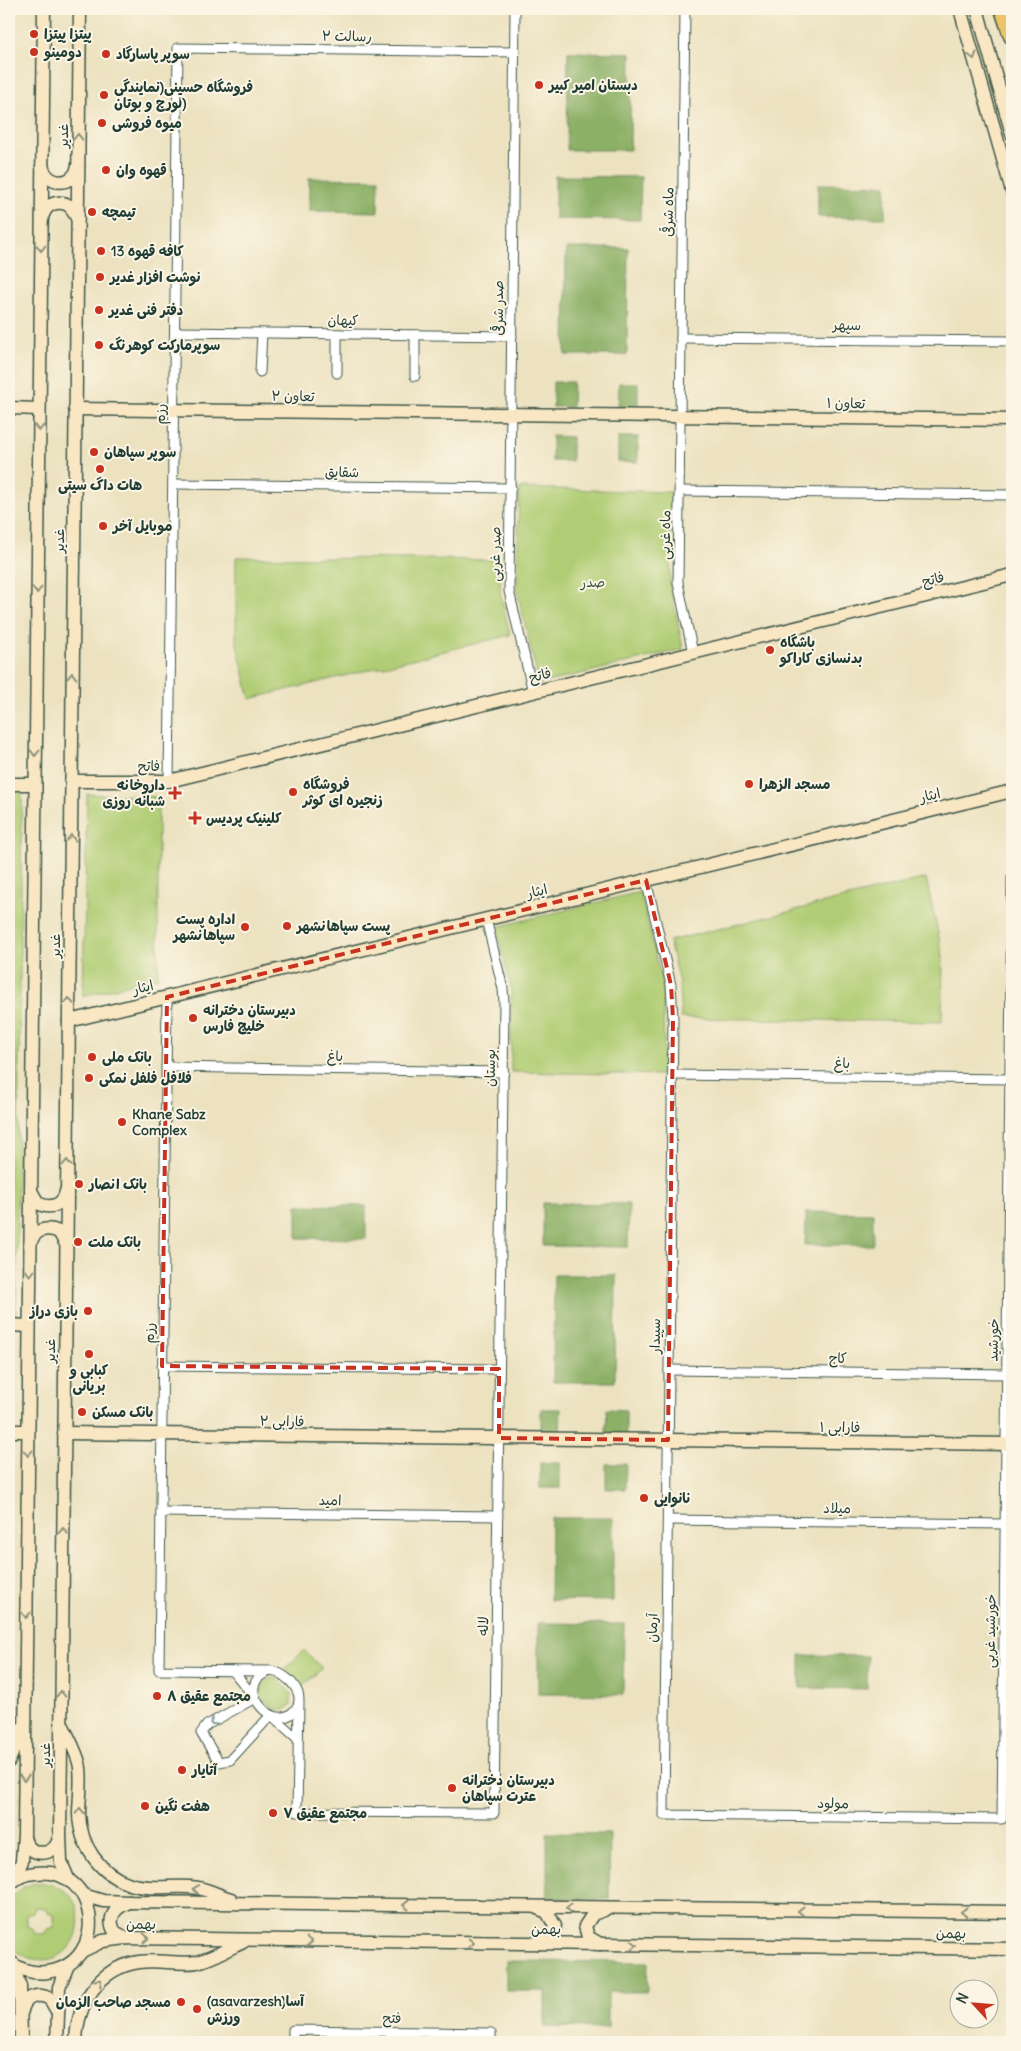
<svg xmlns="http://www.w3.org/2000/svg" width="1021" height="2051" viewBox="0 0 1021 2051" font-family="Delius,'Playpen Sans Arabic',sans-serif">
<rect width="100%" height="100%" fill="#fcf5e5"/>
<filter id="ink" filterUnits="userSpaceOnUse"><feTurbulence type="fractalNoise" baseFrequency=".02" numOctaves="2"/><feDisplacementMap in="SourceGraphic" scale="10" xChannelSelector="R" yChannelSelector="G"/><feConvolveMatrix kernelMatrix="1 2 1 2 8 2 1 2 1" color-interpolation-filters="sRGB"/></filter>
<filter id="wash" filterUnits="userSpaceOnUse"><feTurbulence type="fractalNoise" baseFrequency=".0096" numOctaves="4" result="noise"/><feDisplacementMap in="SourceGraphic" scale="20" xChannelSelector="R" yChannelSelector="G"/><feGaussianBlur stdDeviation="1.12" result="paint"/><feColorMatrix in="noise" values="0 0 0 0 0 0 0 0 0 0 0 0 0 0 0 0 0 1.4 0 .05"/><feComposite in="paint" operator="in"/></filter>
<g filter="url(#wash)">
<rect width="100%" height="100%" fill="#ece2c0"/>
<g fill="#b0cd74" stroke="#688554" fill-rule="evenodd">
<polygon points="519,488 671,492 670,584 683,649 539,684 517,590"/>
<polygon points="236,557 501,560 500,592 510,635 250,699 236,640"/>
<polygon points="9,791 22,791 16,1324 9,1324"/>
<polygon points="87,794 158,797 158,977 83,996"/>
<polygon points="926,878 943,956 942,1022 681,1018 679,983 669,941"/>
<polygon points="640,892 663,986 664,1075 511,1072 511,988 496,927"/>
<polygon points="304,1650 322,1668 302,1687 285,1669"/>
<polygon points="271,1678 278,1679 291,1693 291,1704 286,1710 274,1710 261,1696 261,1685"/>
<path d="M34,1883c66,-5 54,91 -4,75 -7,-2 -18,-8 -21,-15 -3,-7 0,-34 0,-43l11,-11zM35,1907l11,1 3,5 5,2v12l-6,2 -2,5h-11l-2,-5 -6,-3v-11l6,-2z"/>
</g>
<g fill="#8cb066" stroke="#56764d">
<polygon points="568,52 631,53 630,150 567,150"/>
<polygon points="555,176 641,177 640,220 555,219"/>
<polygon points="309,178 379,179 378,212 309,211"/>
<polygon points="818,184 886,185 885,218 818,217"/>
<polygon points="566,248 628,248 627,355 565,355"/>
<polygon points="553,382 573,382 572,407 553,407"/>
<polygon points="619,383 638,383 638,408 618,407"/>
<polygon points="552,436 572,437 572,461 552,461"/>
<rect x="618" y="437" width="20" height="25"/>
<polygon points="543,1203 629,1204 628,1247 543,1246"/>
<polygon points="297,1205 366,1206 366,1239 297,1238"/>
<polygon points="806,1212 873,1213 873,1245 805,1245"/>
<polygon points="554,1275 616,1275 615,1382 553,1382"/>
<polygon points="541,1409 561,1409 560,1434 541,1434"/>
<polygon points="607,1409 626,1410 626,1434 606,1434"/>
<rect x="540" y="1463" width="20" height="25"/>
<polygon points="606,1464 626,1464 625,1489 606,1489"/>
<polygon points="551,1518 613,1518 613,1601 550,1600"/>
<polygon points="538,1623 624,1624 623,1695 538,1694"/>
<polygon points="800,1655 868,1656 867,1689 800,1688"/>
<polygon points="547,1833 610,1834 609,1899 547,1899"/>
<polygon points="506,1961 648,1962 647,1992 608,1992 608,2028 545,2027 545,1991 506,1991"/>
</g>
</g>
<g filter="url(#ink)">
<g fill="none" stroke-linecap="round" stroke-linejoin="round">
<defs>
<g id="street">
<polyline points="515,9 509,591 533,692"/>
<polyline points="685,9 678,583 693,653"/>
<polyline points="175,332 512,336"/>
<polyline points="415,335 415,376"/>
<polyline points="681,338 1012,341"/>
<polyline points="260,372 262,333"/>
<polyline points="337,373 337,334"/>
<polyline points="173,484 511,488"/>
<polyline points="680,491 1012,495"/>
<polyline points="169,781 178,48 515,52"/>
<polyline points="646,880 671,985 673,1018 664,1815 1002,1819 1012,878"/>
<polyline points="167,997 159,1670 270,1671"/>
<polyline points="166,1067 504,1072"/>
<polyline points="673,1075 1010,1079"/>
<polyline points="162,1366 499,1369"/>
<polyline points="669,1370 1007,1374"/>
<polyline points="161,1512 498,1516"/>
<polyline points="668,1520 1006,1524"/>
<polyline points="233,1671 255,1698 207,1725 201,1733 219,1762 230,1760 271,1715 298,1739"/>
<path d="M270,1671c17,1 40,25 23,41 -21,21 -62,-28 -23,-41z"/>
<polyline points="299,1702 297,1812 494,1813 504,1002 503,989 486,919"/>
<polyline points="293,2042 293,2030 491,2033 491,2042"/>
</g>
<g id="secondary">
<polyline points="960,9 1012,191"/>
<polyline points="977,9 1012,134"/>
<path d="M42,166c5,21 32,21 36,0"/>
<path d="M42,219c2,-15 16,-20 28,-13l7,12"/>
<polyline points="9,408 39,409"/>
<polyline points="75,409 1012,420"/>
<polyline points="71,781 169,781 1012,575"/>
<polyline points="9,784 35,784"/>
<polyline points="69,1021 1012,791"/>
<path d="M31,1191l7,12c12,7 26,2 28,-12"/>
<path d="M30,1245c3,-15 16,-19 29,-13l7,12"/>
<polyline points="9,1325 29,1326"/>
<polyline points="9,1431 28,1431"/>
<polyline points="64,1433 1012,1444"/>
<path d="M63,1726c5,11 16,30 17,42 2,15 -1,31 -1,46 1,31 20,60 51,70 22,7 46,0 68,4 11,2 22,8 33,11"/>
<polyline points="9,1761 22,1728"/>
<path d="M24,1837c4,21 32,21 35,0"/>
<polyline points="14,1880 22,1861 24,1835 44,9"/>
<polyline points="69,1881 61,1862 60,1835 80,9"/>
<polyline points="83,1895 103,1901 130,1902 1012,1912"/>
<polyline points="537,1908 547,1912 555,1926 551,1938 539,1943"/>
<path d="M126,1938l-11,-6c-9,-14 1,-26 15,-30"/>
<polyline points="600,1944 588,1937 585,1926 593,1914 604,1910"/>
<polyline points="82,1951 103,1941 126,1938 1012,1949"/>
<path d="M9,1960c9,10 25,14 38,12 65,-9 52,-108 -12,-99 -9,1 -18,4 -24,10"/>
<polyline points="12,1964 20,1986 21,2042"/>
<path d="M22,2011c2,-14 16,-19 28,-12l7,12"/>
<polyline points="57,2042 59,1987 68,1965"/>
<path d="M76,2042c1,-38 22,-74 63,-80 19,-3 39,3 58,0 15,-3 32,-14 46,-20"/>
</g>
<polyline id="highway" points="1003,9 1012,36"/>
</defs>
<use href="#street" stroke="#3e5649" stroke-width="11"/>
<use href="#secondary" stroke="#3e5649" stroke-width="15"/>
<use href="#highway" stroke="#3e5649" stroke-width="19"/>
<use href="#street" stroke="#fff" stroke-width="9"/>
<use href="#secondary" stroke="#f9e7c3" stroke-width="12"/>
<use href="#highway" stroke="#efc469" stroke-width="16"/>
</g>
<defs><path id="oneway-chevron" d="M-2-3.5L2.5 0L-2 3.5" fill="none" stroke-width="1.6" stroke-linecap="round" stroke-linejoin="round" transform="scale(1.25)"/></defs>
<g stroke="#8c927c">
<use href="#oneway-chevron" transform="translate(973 56) rotate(74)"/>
<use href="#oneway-chevron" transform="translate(78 137) rotate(-89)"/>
<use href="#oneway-chevron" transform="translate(41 248) rotate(91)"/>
<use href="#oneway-chevron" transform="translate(39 428) rotate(91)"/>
<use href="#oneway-chevron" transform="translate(37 590) rotate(91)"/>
<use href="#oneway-chevron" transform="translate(72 676) rotate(-89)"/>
<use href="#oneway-chevron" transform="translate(35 753) rotate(91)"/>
<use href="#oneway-chevron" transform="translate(71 838) rotate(-89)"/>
<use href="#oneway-chevron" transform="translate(69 1001) rotate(-89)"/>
<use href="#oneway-chevron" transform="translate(67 1163) rotate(-89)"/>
<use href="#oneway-chevron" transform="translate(30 1273) rotate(91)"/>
<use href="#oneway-chevron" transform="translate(28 1453) rotate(91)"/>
<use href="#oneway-chevron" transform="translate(63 1531) rotate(-89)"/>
<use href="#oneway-chevron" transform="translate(26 1615) rotate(91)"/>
<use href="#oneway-chevron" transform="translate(61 1694) rotate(-89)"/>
<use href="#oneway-chevron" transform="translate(24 1778) rotate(91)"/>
<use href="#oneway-chevron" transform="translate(80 1811) rotate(-91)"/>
<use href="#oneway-chevron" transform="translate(196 1889) rotate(-172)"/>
<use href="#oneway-chevron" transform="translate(406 1905) rotate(-179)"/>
<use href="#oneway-chevron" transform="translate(569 1908) rotate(-179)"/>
<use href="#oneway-chevron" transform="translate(801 1911) rotate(-179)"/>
<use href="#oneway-chevron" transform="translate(964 1912) rotate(-179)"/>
<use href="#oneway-chevron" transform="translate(146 1938) rotate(1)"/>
<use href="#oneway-chevron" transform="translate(309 1942) rotate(1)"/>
<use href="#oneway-chevron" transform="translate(471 1943) rotate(1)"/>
<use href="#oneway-chevron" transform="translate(634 1945) rotate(1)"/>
<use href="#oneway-chevron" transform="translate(99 1982) rotate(-44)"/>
</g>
<use stroke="#8f9e9a" href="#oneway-chevron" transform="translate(213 1722) rotate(148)"/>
</g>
<path fill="none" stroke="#c8321e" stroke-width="4" stroke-dasharray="10 6" stroke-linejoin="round" d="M646,880l25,105 2,33 -5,422 -169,-2v-69l-337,-3 5,-369z"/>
<g fill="#c8321e" stroke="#fcf5e5" stroke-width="2">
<circle cx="34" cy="34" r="5"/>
<circle cx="34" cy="52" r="5"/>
<circle cx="106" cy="54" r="5"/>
<circle cx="539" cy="85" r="5"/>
<circle cx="104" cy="95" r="5"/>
<circle cx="102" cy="123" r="5"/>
<circle cx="106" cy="170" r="5"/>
<circle cx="92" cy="212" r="5"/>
<circle cx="101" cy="251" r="5"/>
<circle cx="100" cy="277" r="5"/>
<circle cx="99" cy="310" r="5"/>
<circle cx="99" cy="345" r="5"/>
<circle cx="94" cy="452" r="5"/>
<circle cx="100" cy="469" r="5"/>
<circle cx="103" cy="526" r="5"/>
<circle cx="770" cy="650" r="5"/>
<circle cx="749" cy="784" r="5"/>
<circle cx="293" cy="792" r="5"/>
<path d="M172.5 785.5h5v5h5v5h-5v5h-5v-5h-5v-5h5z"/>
<path d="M192.5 810.5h5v5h5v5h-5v5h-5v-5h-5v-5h5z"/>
<circle cx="287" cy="926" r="5"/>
<circle cx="245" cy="927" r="5"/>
<circle cx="193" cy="1018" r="5"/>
<circle cx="92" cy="1057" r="5"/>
<circle cx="89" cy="1078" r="5"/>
<circle cx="122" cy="1122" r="5"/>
<circle cx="79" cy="1184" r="5"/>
<circle cx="78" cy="1242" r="5"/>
<circle cx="88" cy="1311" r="5"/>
<circle cx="89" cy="1354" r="5"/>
<circle cx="82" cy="1412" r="5"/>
<circle cx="644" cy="1498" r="5"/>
<circle cx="157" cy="1696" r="5"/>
<circle cx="182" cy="1770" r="5"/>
<circle cx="452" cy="1788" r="5"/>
<circle cx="145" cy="1806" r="5"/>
<circle cx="273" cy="1813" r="5"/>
<circle cx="181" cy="2002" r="5"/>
<circle cx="197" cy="2009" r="5"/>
</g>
<g text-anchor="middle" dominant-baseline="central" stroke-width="4" stroke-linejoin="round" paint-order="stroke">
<g font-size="14" font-weight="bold" fill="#1f3d34" stroke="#fcf5e5" text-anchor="start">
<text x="44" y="34">پیتزا پیتزا</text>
<text x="44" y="52">دومینو</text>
<text x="116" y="54">سوپر پاسارگاد</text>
<text x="549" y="85">دبستان امیر کبیر</text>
<text x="114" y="87">فروشگاه حسینی(نمایندگی<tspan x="114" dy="16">لورچ و بوتان)</tspan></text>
<text x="112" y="123">میوه فروشی</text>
<text x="116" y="170">قهوه وان</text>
<text x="102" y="212">تیمچه</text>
<text x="111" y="251">کافه قهوه 13</text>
<text x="110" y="277">نوشت افزار غدیر</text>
<text x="109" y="310">دفتر فنی غدیر</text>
<text x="109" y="345">سوپرمارکت کوهرنگ</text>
<text x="104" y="452">سوپر سپاهان</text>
<text x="100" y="485" text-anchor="middle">هات داگ سیتی</text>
<text x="113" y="526">موبایل آخر</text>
<text x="780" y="642">باشگاه<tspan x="780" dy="16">بدنسازی کاراکو</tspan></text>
<text x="303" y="784">فروشگاه<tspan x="303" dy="16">زنجیره ای کوثر</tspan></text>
<text x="759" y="784">مسجد الزهرا</text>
<text x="165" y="785" text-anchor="end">داروخانه<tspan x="165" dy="16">شبانه روزی</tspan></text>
<text x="206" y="818">کلینیک پردیس</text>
<text x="235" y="919" text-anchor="end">اداره پست<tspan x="235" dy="16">سپاهانشهر</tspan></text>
<text x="297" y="926">پست سپاهانشهر</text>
<text x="203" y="1010">دبیرستان دخترانه<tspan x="203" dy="16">خلیج فارس</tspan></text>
<text x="102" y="1057">بانک ملی</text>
<text x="99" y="1078">فلافل فلفل نمکی</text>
<text x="132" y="1114">Khane Sabz<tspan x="132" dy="16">Complex</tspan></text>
<text x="89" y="1184">بانک انصار</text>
<text x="88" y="1242">بانک ملت</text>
<text x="78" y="1311" text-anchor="end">بازی دراز</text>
<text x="89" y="1370" text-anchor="middle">کبابی و<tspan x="89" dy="16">بریانی</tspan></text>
<text x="92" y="1412">بانک مسکن</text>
<text x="654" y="1498">نانوایی</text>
<text x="167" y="1696">مجتمع عقیق ۸</text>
<text x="192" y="1770">آتایار</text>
<text x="462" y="1780">دبیرستان دخترانه<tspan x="462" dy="16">عترت سپاهان</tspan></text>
<text x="155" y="1806">هفت نگین</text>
<text x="283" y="1813">مجتمع عقیق ۷</text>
<text x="207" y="2001">(asavarzesh)آسا<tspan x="207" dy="16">ورزش</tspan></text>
<text x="171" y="2002" text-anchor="end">مسجد صاحب الزمان</text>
</g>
<g font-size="14" fill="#1f3d34" stroke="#fcf5e5">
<text transform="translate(347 36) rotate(1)">رسالت ۲</text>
<text transform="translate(63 136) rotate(-89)">غدیر</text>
<text transform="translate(668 212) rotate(-89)">ماه شرقی</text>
<text transform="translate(498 308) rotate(-90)">صدر شرقی</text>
<text transform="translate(343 320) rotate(1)">کیهان</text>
<text transform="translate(847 325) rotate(1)">سپهر</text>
<text transform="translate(293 396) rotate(1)">تعاون ۲</text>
<text transform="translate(846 403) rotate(1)">تعاون ۱</text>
<text transform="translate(160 414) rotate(-89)">رزم</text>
<text transform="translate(342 472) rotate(1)">شقایق</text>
<text transform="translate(665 535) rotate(-89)">ماه غربی</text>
<text transform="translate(59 541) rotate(-89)">غدیر</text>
<text transform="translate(495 554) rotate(-89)">صدر غربی</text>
<text transform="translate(933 579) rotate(-14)">فاتح</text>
<text transform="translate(540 675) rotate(-14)">فاتح</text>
<text x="149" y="766">فاتح</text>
<text transform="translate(930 795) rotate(-14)">ایثار</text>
<text transform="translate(537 891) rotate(-14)">ایثار</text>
<text transform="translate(55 946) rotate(-89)">غدیر</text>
<text transform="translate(143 987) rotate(-14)">ایثار</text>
<text transform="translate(335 1056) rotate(1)">باغ</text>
<text transform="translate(842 1063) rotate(1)">باغ</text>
<text transform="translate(490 1068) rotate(-90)">بوستان</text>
<text transform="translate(149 1333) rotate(-89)">رزم</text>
<text transform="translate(655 1336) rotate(-89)">سپیدار</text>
<text transform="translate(993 1340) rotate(-89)">خورشید</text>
<text transform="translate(50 1351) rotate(-89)">غدیر</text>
<text transform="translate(838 1358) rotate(1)">کاج</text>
<text transform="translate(282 1421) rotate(1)">فارابی ۲</text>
<text transform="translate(840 1427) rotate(1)">فارابی ۱</text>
<text transform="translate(330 1500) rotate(1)">امید</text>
<text transform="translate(837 1508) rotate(1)">میلاد</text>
<text transform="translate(483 1626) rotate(-89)">لاله</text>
<text transform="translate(652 1628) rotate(-89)">آرمان</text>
<text transform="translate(990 1631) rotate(-89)">خورشید غربی</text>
<text transform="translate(45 1755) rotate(-89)">غدیر</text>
<text transform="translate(833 1803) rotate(1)">مولود</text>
<text x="141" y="1924">بهمن</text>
<text x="546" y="1929">بهمن</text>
<text transform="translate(951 1933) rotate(1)">بهمن</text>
<text transform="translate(392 2018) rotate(1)">فتح</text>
</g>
<g font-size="14" fill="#3c5a41" stroke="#fcf5e5">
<text x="593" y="582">صدر</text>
</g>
</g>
<rect width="1021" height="2051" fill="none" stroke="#fcf5e5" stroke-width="30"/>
<g transform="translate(974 2004) rotate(296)"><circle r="24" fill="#fcf5e5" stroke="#a4ab9e"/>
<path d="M0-4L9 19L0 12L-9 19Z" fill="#c8321e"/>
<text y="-8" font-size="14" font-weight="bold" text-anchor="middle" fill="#1f3d34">N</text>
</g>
</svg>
